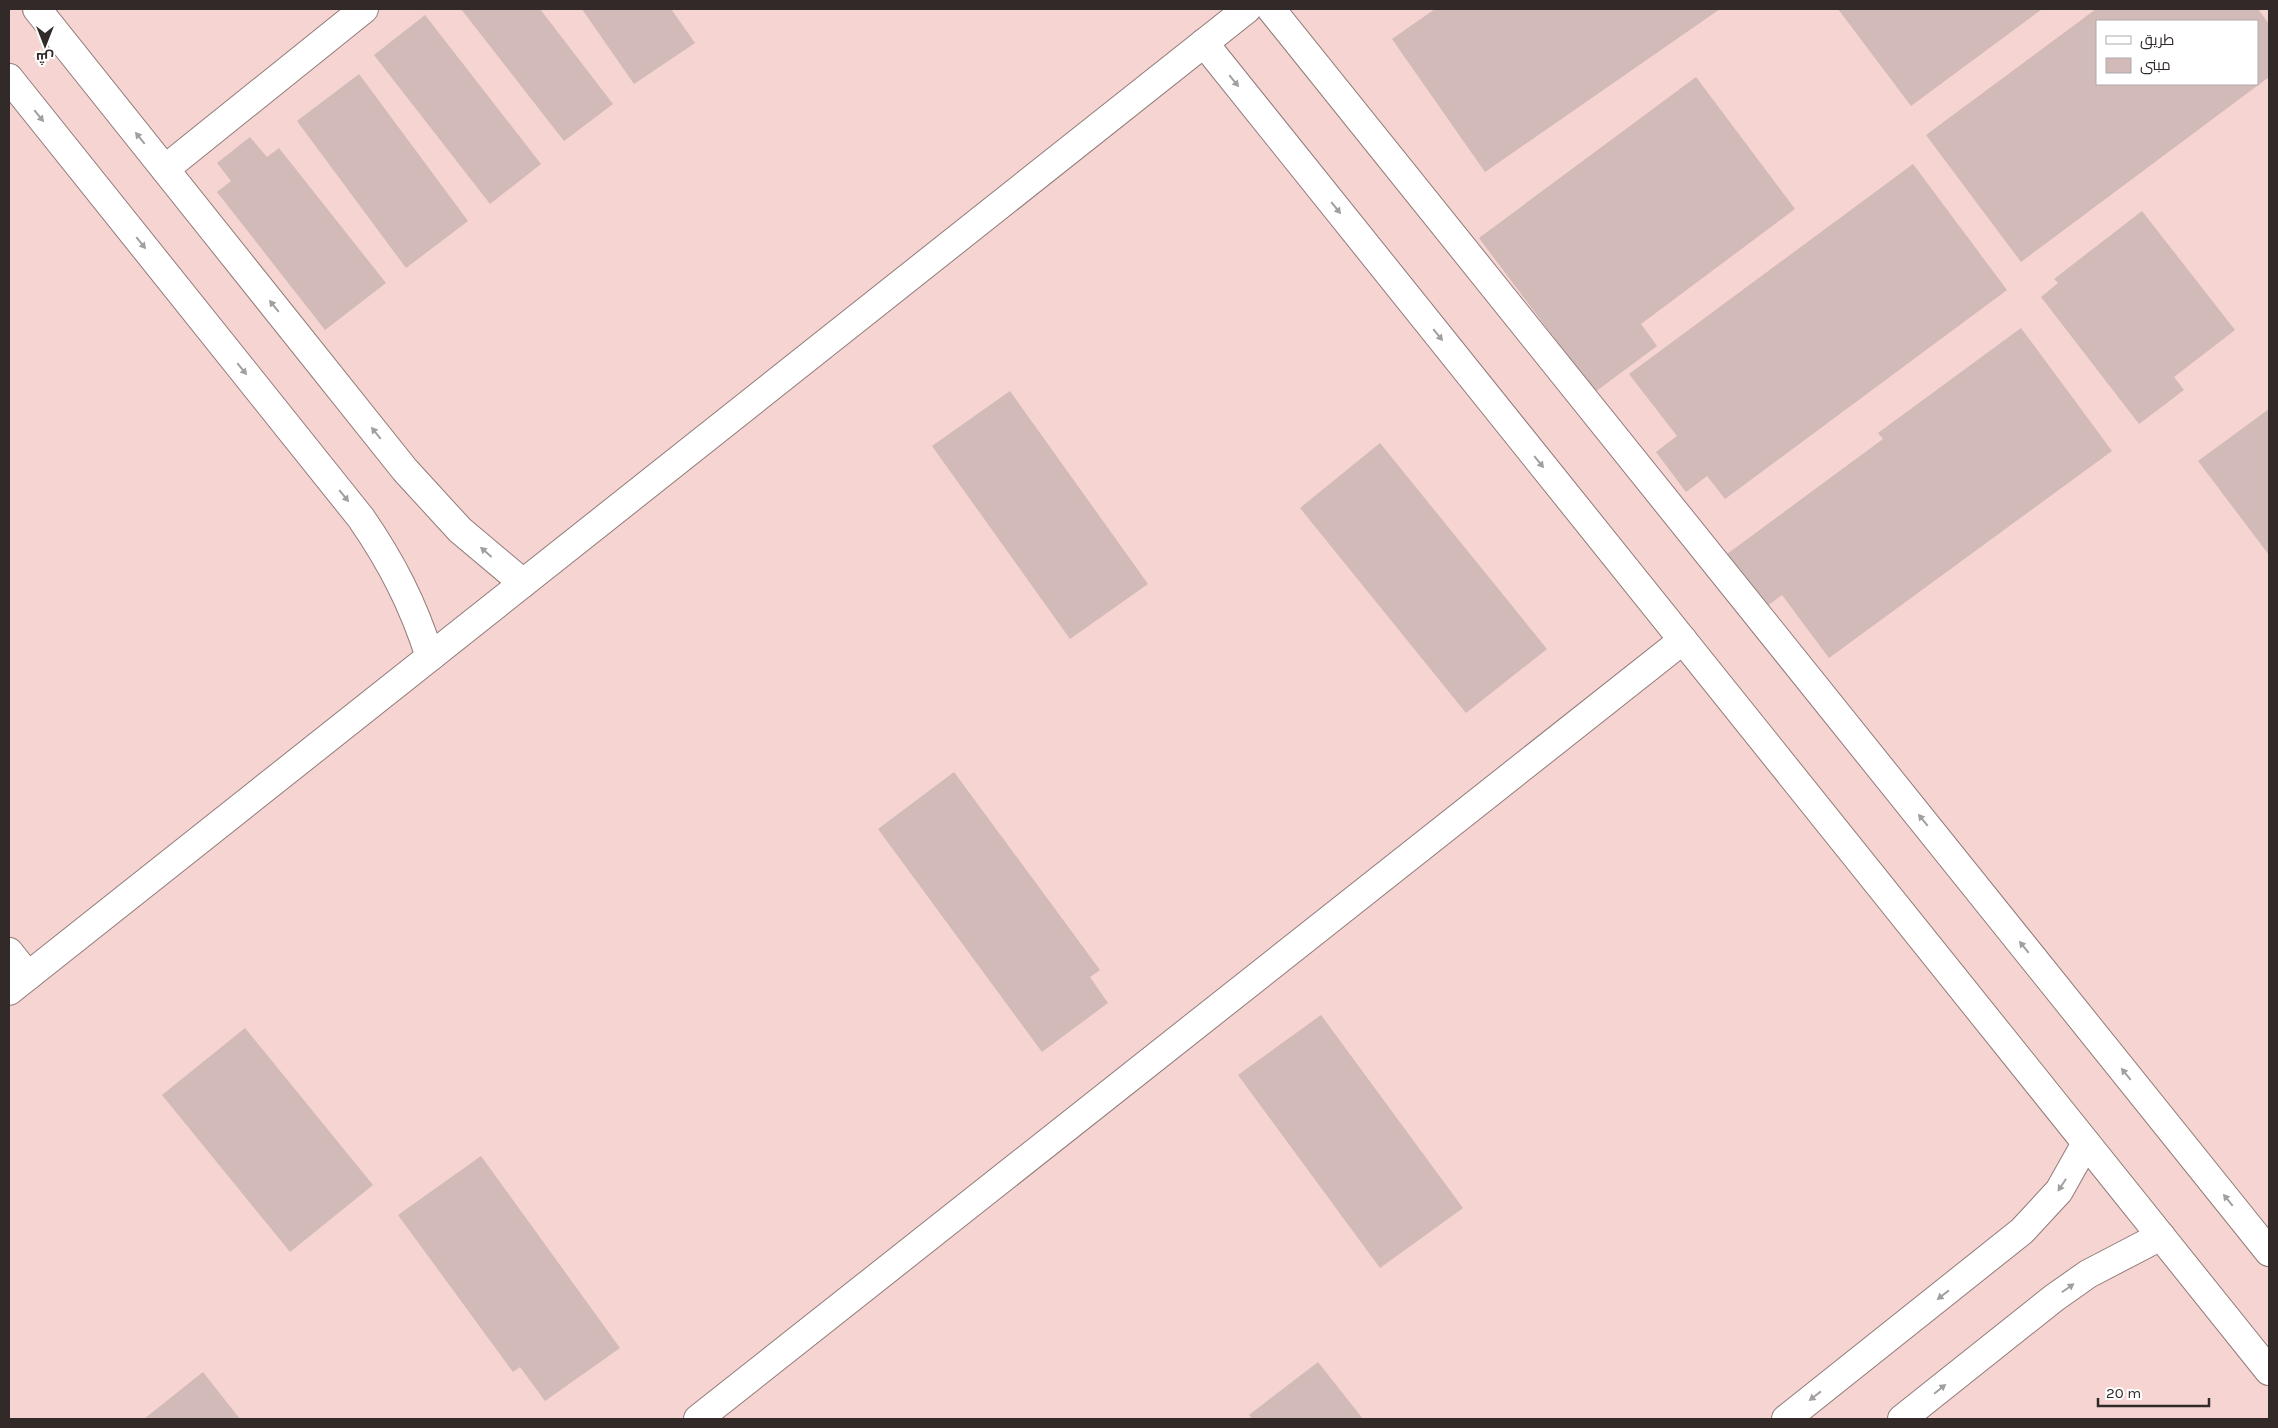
<svg xmlns="http://www.w3.org/2000/svg" width="2278" height="1428" viewBox="0 0 2278 1428" font-family="Karla,Cairo,sans-serif">
<rect width="100%" height="100%" fill="#fbe2e0"/>
<path fill="#f5d4d2" fill-rule="evenodd" d="M9,9h2260v1410h-2260zM2097,21h160v63h-160z"/>
<g fill="#d1bab8" fill-rule="evenodd">
<polygon points="461,9 540,9 613,104 564,141"/>
<polygon points="582,9 671,9 695,43 634,84"/>
<polygon points="1435,9 1720,9 1485,172 1392,39"/>
<polygon points="1838,9 2042,9 1911,106"/>
<path d="M2096,9h162l11,15v53l-248,185 -95,-127zM2097,21h160v63h-160z"/>
<polygon points="425,15 541,164 490,204 374,55"/>
<polygon points="359,74 468,221 406,268 297,121"/>
<polygon points="1696,77 1795,209 1641,324 1657,346 1595,392 1479,238"/>
<polygon points="250,137 267,157 279,148 386,283 325,330 217,192 231,181 217,163"/>
<polygon points="1913,164 2007,290 1725,499 1707,476 1686,492 1656,452 1677,436 1629,374"/>
<polygon points="2142,211 2235,330 2174,377 2184,390 2139,424 2041,297 2058,283 2054,279"/>
<polygon points="2021,328 2112,451 1829,658 1782,595 1766,607 1727,554 1883,439 1878,433"/>
<polygon points="1010,391 1148,584 1070,639 932,446"/>
<polygon points="2269,409 2269,555 2198,461"/>
<polygon points="1380,443 1547,649 1466,713 1300,508"/>
<polygon points="954,772 1100,970 1090,977 1108,1003 1042,1052 878,829"/>
<polygon points="1321,1015 1463,1208 1380,1268 1238,1075"/>
<polygon points="245,1028 373,1185 290,1252 162,1095"/>
<polygon points="481,1156 620,1348 545,1401 520,1367 513,1372 398,1215"/>
<polygon points="1318,1362 1363,1419 1252,1419 1249,1415"/>
<polygon points="203,1372 240,1419 144,1419"/>
</g>
<g fill="none" stroke-linecap="round" stroke-linejoin="round">
<defs>
<g id="minor">
<polyline points="37,9 405,470 460,530 523,583"/>
<polyline points="1271,9 2269,1252"/>
<polyline points="1204,43 2269,1371"/>
<path d="M9,78l352,440c31,45 52,86 69,139"/>
<polyline points="165,169 364,9"/>
<polyline points="9,952 28,976"/>
<polyline points="9,991 1247,9"/>
<polyline points="698,1419 1683,640"/>
<polyline points="1786,1419 2022,1231 2059,1191 2086,1143"/>
<polyline points="1902,1419 2054,1298 2088,1274 2161,1236"/>
</g>
</defs>
<use href="#minor" stroke="#917b79" stroke-width="30"/>
<use href="#minor" stroke="#fff" stroke-width="28"/>
</g>
<defs><path id="oneway-solid" d="M-6-.8H1V-3.2L6.5 0L1 3.2V.8H-6Z" transform="scale(1.25)"/></defs>
<g fill="#a39f9f">
<use href="#oneway-solid" transform="translate(1234 81) rotate(51)"/>
<use href="#oneway-solid" transform="translate(39 116) rotate(51)"/>
<use href="#oneway-solid" transform="translate(140 138) rotate(-129)"/>
<use href="#oneway-solid" transform="translate(1336 208) rotate(51)"/>
<use href="#oneway-solid" transform="translate(141 243) rotate(51)"/>
<use href="#oneway-solid" transform="translate(274 306) rotate(-129)"/>
<use href="#oneway-solid" transform="translate(1438 335) rotate(51)"/>
<use href="#oneway-solid" transform="translate(242 369) rotate(51)"/>
<use href="#oneway-solid" transform="translate(376 433) rotate(-129)"/>
<use href="#oneway-solid" transform="translate(1539 462) rotate(51)"/>
<use href="#oneway-solid" transform="translate(344 496) rotate(51)"/>
<use href="#oneway-solid" transform="translate(486 552) rotate(-139)"/>
<use href="#oneway-solid" transform="translate(1923 820) rotate(-129)"/>
<use href="#oneway-solid" transform="translate(2024 947) rotate(-129)"/>
<use href="#oneway-solid" transform="translate(2126 1074) rotate(-129)"/>
<use href="#oneway-solid" transform="translate(2062 1185) rotate(123)"/>
<use href="#oneway-solid" transform="translate(2228 1200) rotate(-129)"/>
<use href="#oneway-solid" transform="translate(2068 1288) rotate(-35)"/>
<use href="#oneway-solid" transform="translate(1943 1295) rotate(142)"/>
<use href="#oneway-solid" transform="translate(1940 1389) rotate(-39)"/>
<use href="#oneway-solid" transform="translate(1815 1396) rotate(142)"/>
</g>
<rect width="2278" height="1428" fill="none" stroke="#322929" stroke-width="20"/>
<rect x="2096" y="20" width="162" height="65" fill="#ffffff" stroke="#ada9a9"/>
<rect x="2106" y="36" width="25" height="8" fill="#ffffff" stroke="#ada9a9"/>
<text x="2140" y="45" font-size="15" fill="#322929">طريق</text>
<rect x="2106" y="58" width="25" height="15" fill="#d1bab8" stroke="#ada9a9"/>
<text x="2140" y="70" font-size="15" fill="#322929">مبنى</text>
<g transform="translate(45 45) rotate(180)" stroke="#ffffff" stroke-width="4" paint-order="stroke">
<path d="M0-4L9 19L0 12L-9 19Z" fill="#322929"/>
<text y="-8" font-size="14" font-weight="bold" text-anchor="middle" fill="#322929">ش</text>
</g>
<path d="M2098 1398v8h111v-8" fill="none" stroke="#322929" stroke-width="2.5"/>
<text x="2106" y="1398" font-size="15" fill="#322929" stroke="#ffffff" stroke-width="4" paint-order="stroke">20 m</text>
</svg>
